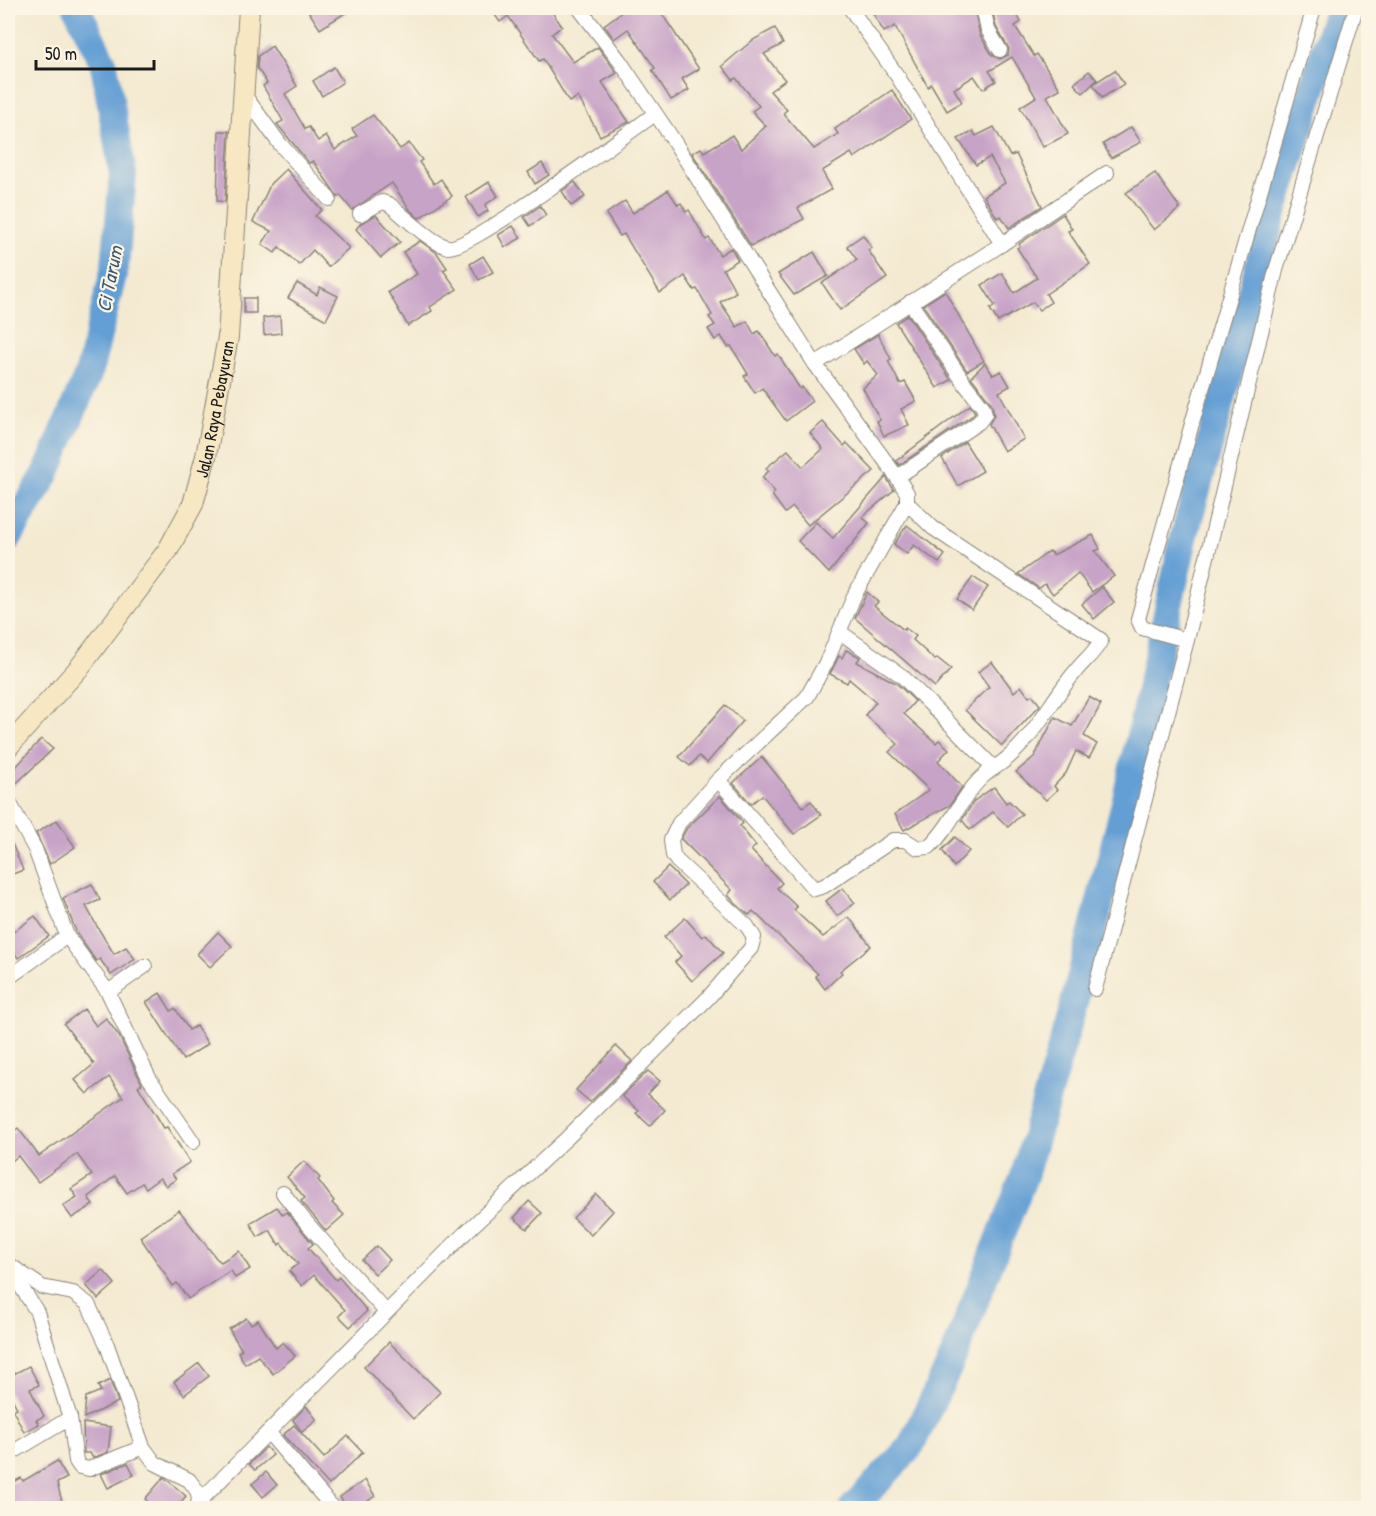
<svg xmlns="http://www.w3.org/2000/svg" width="1376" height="1516" viewBox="0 0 1376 1516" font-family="'Patrick Hand',sans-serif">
<rect width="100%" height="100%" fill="#fcf5e5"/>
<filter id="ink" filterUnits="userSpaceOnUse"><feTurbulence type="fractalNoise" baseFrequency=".0167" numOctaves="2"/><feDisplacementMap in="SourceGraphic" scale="12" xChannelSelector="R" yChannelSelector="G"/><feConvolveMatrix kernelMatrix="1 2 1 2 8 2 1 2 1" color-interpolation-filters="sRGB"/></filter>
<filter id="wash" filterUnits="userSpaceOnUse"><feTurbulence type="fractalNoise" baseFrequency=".008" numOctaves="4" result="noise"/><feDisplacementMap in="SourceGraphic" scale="24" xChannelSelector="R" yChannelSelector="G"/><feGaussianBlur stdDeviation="1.35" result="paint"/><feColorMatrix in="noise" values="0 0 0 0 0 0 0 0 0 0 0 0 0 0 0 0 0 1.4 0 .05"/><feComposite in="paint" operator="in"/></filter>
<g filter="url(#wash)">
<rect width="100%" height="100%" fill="#f4ead2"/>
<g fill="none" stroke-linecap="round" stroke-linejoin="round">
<g stroke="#639fd4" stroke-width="28">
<polyline points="8,538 46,474 89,372 115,267 123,174 104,65 77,8"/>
<polyline points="853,1508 910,1447 952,1360 1024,1176 1073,1007 1125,803 1185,533 1274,210 1338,8"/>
</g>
</g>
<g id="blocks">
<g fill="#c8a3c8">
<polygon points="316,8 353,8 320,29 309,12"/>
<polygon points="490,8 549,8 562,26 552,34 573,62 598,47 617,73 602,82 629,122 600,136 578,97 569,102 543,59 539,61 508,16 500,22"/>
<polygon points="627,8 658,8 699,69 682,79 689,90 671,100 652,70 655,68 628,29 614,39 604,25"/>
<polygon points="879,8 974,8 980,35 992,55 1000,59 1008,55 1009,49 996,27 992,8 1013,8 1021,22 1015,26 1034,56 1037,54 1060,89 1047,96 1068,134 1043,147 1020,107 1036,97 1012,57 989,71 996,81 983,89 974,76 954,89 962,102 947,111 931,84 928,87 895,26 884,32 872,12"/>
<polygon points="775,28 783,44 764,54 785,80 770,91 787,110 783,113 814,149 838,134 835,129 892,90 911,119 854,158 851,153 822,171 832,189 798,208 804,219 751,246 692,153 701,148 704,152 732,135 741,149 766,126 752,111 759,106 736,78 733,80 722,66 753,40"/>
<polygon points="272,46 297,86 285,94 305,129 309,127 318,141 326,136 335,150 357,136 352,129 373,115 400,149 409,143 422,160 419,162 434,184 441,179 452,196 419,218 410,210 392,183 352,210 340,195 338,197 313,161 309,163 277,124 283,121 263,86 267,83 257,68 258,56"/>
<polygon points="334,67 343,82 322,96 313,81"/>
<polygon points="1115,70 1124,84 1102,98 1093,84"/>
<polygon points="1089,71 1097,80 1083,93 1074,84"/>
<polygon points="994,127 1010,156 1016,154 1042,206 1009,228 1001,216 997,218 984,196 1005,183 990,157 976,165 958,139 973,131 976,136"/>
<polygon points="1131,127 1141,142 1111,158 1103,144"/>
<polygon points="219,131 229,131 225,202 217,201"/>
<polygon points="542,163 549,175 535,184 528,172"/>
<polygon points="286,169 322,210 315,216 349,248 328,267 313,250 299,265 279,247 275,253 262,244 271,231 253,222 271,183"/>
<polygon points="1155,173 1180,208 1154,230 1126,193"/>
<polygon points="489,182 498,196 485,205 488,211 478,217 466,197"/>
<polygon points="575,182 585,197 571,206 562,191"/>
<polygon points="668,190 678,205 681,203 686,212 689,210 706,240 709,238 720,255 731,248 738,260 723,269 736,292 720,302 737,327 747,321 754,334 759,331 775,356 778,354 800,389 802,387 812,401 786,421 762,388 755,393 744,376 748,374 731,346 728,347 721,336 715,340 708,329 715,325 709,317 712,315 697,289 694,290 685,276 660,293 624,234 620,236 606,214 625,201 633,213"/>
<polygon points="540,206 546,215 530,226 524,217"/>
<polygon points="1063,214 1072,229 1068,231 1090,264 1046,294 1051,302 1039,310 1033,302 998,322 990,309 995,306 982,285 1002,273 1014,293 1037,278 1017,248 1020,246 1019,244"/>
<polygon points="376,215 400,242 381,258 356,229 361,223"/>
<polygon points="513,226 521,238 505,247 498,235"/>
<polygon points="863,235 872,248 868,250 887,278 840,310 822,283 857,260 847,246"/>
<polygon points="420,241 437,253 447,268 443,270 457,289 430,307 432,311 408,326 388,292 417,274 403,252"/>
<polygon points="814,252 828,276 794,295 778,274"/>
<polygon points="483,256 493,272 479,280 470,264"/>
<polygon points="297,283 317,295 320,287 338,296 326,320 288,298"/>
<polygon points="945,291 984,361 967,371 923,305"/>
<rect x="244" y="298" width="12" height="15"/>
<polygon points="908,315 951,380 937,388 896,323"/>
<polygon points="280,316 281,333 264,335 263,318"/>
<polygon points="878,334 891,359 888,361 900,384 905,382 916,401 901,409 909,425 884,436 877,421 880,420 863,388 878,375 867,361 864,364 854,349"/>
<polygon points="985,363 993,375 1001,371 1010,386 999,392 1024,439 1004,451 989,424 994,415 992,404 971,377"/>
<polygon points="970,405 975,412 973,415 899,465 896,461"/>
<polygon points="823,422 844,446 847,443 874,471 808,525 793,507 785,513 772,495 775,492 762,477 769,471 766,468 788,450 803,467 823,449 810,433"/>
<polygon points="965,442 983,471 958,486 942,458"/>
<polygon points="886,477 894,490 862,517 869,523 829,573 798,541 816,522 833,538"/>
<polygon points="907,525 945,555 939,563 914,545 907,554 894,544"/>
<polygon points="1093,535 1100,549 1095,551 1114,576 1092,592 1078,573 1053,594 1045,584 1039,588 1018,574 1050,551 1053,555"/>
<polygon points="973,577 988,587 972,610 957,599"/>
<polygon points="1102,587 1114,602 1094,619 1082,604"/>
<polygon points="867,592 878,602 874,606 904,630 905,628 916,636 913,640 935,660 937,658 951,669 935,687 855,618"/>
<polygon points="846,650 860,657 857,662 896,683 915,701 904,714 936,743 939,740 949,749 938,761 962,787 950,805 904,830 895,814 929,790 889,752 898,744 865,715 876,702 849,679 847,683 830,674 839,656 842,658"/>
<polygon points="992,662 1014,692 1021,686 1029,697 1032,695 1040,705 1002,746 965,710 989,687 978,672"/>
<polygon points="1089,697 1101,704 1084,736 1097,744 1089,758 1076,751 1066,773 1054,786 1057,790 1046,800 1016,772 1034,757 1055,717 1072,726"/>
<polygon points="725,705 743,721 707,763 699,756 690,766 679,757"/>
<polygon points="41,739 53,749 8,791 8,772 16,767"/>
<polygon points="762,757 803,807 811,801 821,815 794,834 762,795 751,804 733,783"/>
<polygon points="994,787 1006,803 1009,801 1022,814 1008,827 993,812 970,830 962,820 974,801"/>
<polygon points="720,796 743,823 740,826 756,846 751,850 782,883 777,888 797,907 794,910 823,937 849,917 871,946 840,971 842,973 825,989 815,976 818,974 779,936 753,911 749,915 735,903 728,895 732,890 681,839 687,828"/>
<polygon points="57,820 75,847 50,864 36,833"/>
<polygon points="8,834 23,870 8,876"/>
<polygon points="955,837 969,851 954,867 942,850"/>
<polygon points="668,867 686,885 670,900 653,882"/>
<polygon points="92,884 100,900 86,906 98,928 114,954 126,947 135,959 111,975 100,959 96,961 77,934 63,898"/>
<polygon points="843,888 855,903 837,916 826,901"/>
<polygon points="35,916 49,936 18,958 8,943 8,936"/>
<polygon points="685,918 702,937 706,934 723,953 692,981 675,962 681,956 664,937"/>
<polygon points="218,932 232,946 210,967 197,954"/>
<polygon points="160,993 171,1011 175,1008 189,1030 196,1026 208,1044 183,1060 146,1002"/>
<polygon points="84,1009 96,1026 106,1018 119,1036 142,1084 138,1086 164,1128 167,1127 190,1162 172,1174 176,1179 166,1186 160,1178 146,1188 142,1183 127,1193 115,1176 88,1197 93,1205 72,1218 63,1206 77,1197 71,1189 92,1175 77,1154 38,1182 18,1156 8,1164 8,1136 18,1128 39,1156 123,1097 109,1077 87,1094 75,1080 94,1064 64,1024"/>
<polygon points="616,1046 632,1061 590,1102 576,1090"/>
<polygon points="648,1071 660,1081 648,1094 665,1110 650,1126 636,1113 639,1111 622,1096"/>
<polygon points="304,1161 320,1178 318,1180 334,1201 332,1203 344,1215 326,1231 301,1201 305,1198 287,1177"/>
<polygon points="596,1194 613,1211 591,1235 573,1218"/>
<polygon points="529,1201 542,1213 527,1229 514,1218"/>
<polygon points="277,1207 283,1215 287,1212 313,1244 308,1248 336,1280 339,1277 367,1311 350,1327 339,1316 345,1310 314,1275 302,1286 289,1271 298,1264 281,1243 279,1245 270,1230 258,1237 250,1223"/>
<polygon points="179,1210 216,1258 221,1262 239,1251 250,1269 235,1278 231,1270 188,1299 177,1283 173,1286 140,1237"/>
<polygon points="377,1246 390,1260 375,1274 362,1260"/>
<polygon points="103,1270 115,1284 98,1299 86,1285"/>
<polygon points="246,1318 251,1324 258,1320 276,1348 283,1342 295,1356 273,1374 258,1356 245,1364 238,1352 242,1350 229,1329"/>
<polygon points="389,1342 440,1392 413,1419 364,1367"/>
<polygon points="199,1363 209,1376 184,1395 174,1382"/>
<polygon points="29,1366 39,1385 30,1389 44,1416 36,1420 39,1424 24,1432 13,1410 17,1408 8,1391 8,1377"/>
<polygon points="110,1380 118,1402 84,1418 86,1397 101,1391 98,1386"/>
<polygon points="306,1406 317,1420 302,1432 293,1420"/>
<polygon points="83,1423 111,1427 108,1452 93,1458 90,1453 84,1453"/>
<polygon points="294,1425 324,1458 348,1436 363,1452 329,1485 283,1435"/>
<polygon points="266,1447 273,1455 255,1470 249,1464"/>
<polygon points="57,1461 67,1478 57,1483 64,1509 12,1509 8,1502 8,1485 21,1478 23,1481"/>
<polygon points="128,1463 134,1475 108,1488 101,1474"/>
<polygon points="266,1472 277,1485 263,1497 252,1484"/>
<polygon points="164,1477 186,1496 175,1509 155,1509 145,1499"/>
<polygon points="365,1480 375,1496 356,1509 347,1509 340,1497"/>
</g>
</g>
</g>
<g filter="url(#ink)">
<use href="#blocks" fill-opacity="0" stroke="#888377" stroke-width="1.5"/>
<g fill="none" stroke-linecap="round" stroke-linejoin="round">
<defs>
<g id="minor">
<polyline points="983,8 988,30 1000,50"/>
<polyline points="245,96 280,144 329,199"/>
<path d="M360,214l22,-12 7,2c14,11 43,40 59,43 20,4 180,-114 207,-133"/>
<polyline points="1002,244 1107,173"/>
<polyline points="815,364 1002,244 898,77 850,8"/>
<polyline points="897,477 979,422 985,414 983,407 965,384 910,302"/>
<path d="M840,632l62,44 92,92c37,-23 54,-64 81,-96 9,-12 20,-19 26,-32l-168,-112 -26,-25"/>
<polyline points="1187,640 1142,628 1138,619 1193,420 1314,8"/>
<path d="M718,780l96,109 10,-3 69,-46h12l13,8 11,-1c26,-23 35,-61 65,-79"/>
<polyline points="8,800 35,849 67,936 108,992 149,1078 193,1142"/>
<polyline points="8,978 67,936"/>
<polyline points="1095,989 1187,640 1276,270 1356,8"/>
<polyline points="108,992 145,966"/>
<polyline points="283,1193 305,1221 386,1312"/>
<polyline points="8,1264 42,1287 73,1293 88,1304 107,1345 143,1447 155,1463 189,1480 198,1492 199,1502 196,1507"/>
<polyline points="10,1269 37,1312 70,1418 76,1461 80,1467 89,1469 143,1447"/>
<polyline points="268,1432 333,1508"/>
<polyline points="8,1455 70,1418"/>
<polyline points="204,1508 199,1502 465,1233 567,1138 708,998 751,948 754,937 747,926 677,861 673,855 671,840 679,823 718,780 807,697 827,661 855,594 907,503 907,493 897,477 815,364 670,135 619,60 579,8"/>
</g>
<g id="secondary">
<path id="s1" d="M8,747l71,-79 89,-118 25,-46 13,-48 22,-119 21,-329"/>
</g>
</defs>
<use href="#minor" stroke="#888377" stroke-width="16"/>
<use href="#secondary" stroke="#888377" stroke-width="22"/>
<use href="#minor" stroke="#fff" stroke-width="14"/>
<use href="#secondary" stroke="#f7e8c3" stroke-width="20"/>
</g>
</g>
<g text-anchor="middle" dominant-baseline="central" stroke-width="4.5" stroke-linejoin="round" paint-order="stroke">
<g font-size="18" fill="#1c1c1c" stroke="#fcf5e5">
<text stroke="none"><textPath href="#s1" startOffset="404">Jalan Raya Pebayuran</textPath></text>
</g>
<g font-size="20" font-style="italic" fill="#3c576f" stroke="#fcf5e5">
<text transform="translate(109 279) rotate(-79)">Ci Tarum</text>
</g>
</g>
<rect width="1376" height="1516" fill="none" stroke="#fcf5e5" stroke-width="30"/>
<path d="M36 60v9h118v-9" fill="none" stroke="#1c1c1c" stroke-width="3"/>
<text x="45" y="60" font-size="18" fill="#1c1c1c" stroke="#fcf5e5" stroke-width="4.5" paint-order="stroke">50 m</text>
</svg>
